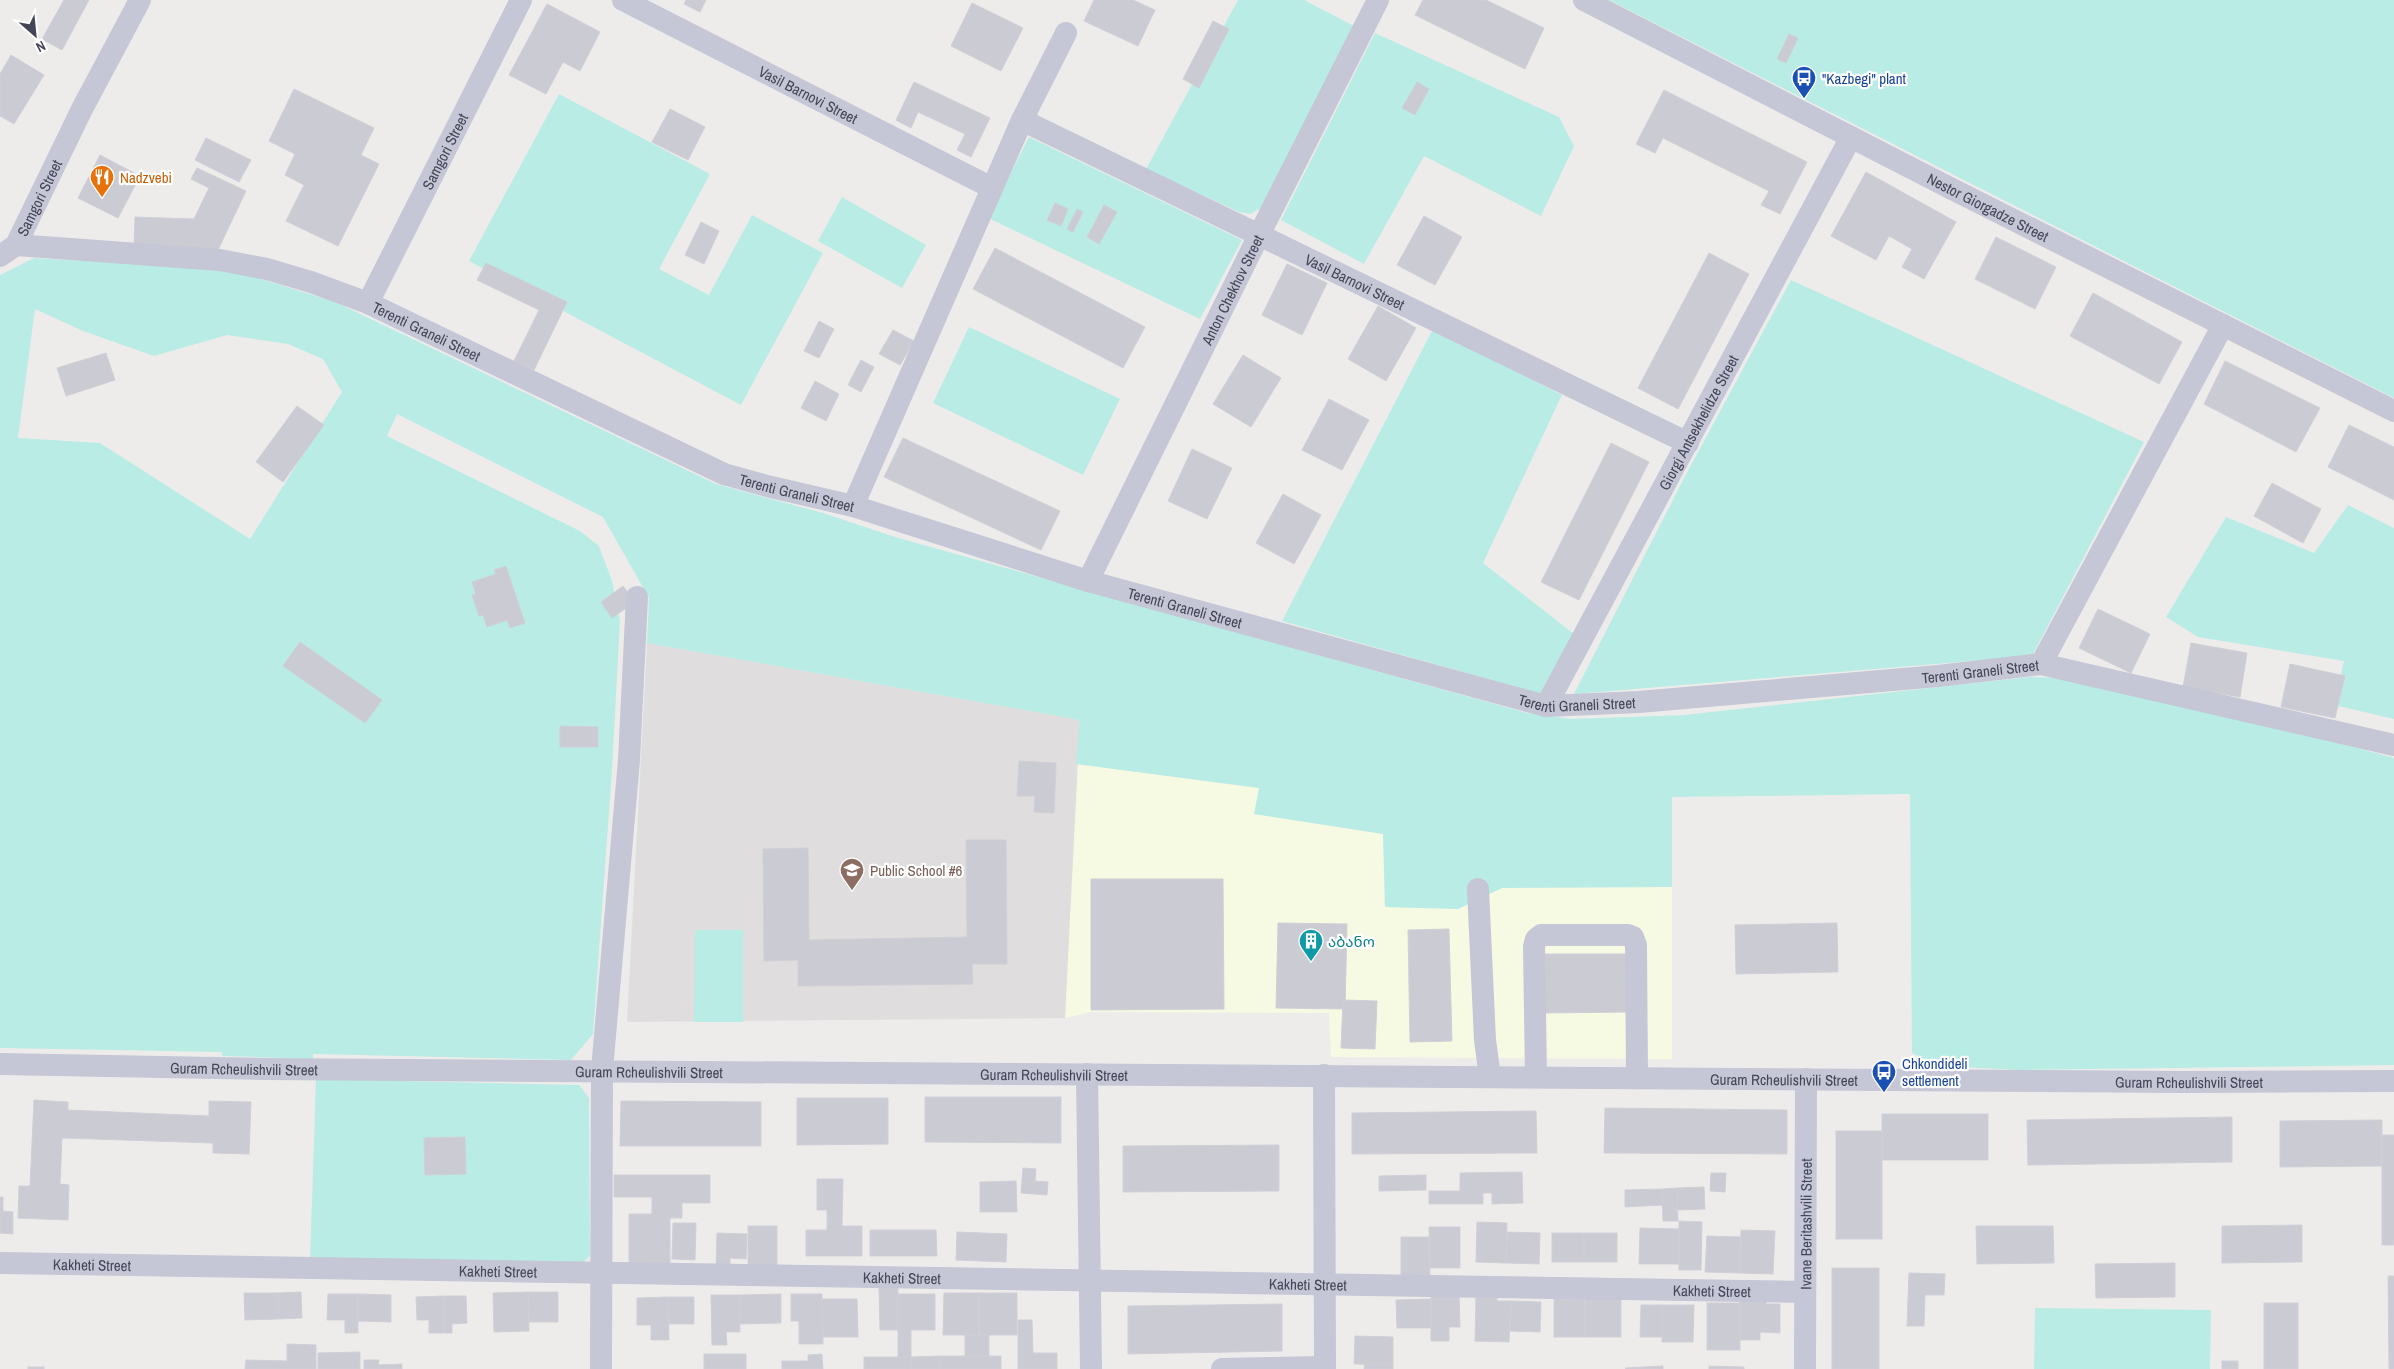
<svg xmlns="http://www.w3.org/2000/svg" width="2394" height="1369" viewBox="0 0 2394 1369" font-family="'Archivo Narrow','Noto Sans Georgian',sans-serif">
<rect width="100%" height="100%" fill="#eeeceb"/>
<polygon fill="#f7fae3" points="1076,764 1259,788 1255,814 1383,834 1385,907 1458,909 1502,888 1672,887 1672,1059 1331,1057 1329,1013 1090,1012 1065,1018"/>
<polygon fill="#dfdddd" points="647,643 1080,720 1065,1018 627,1022"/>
<g fill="#b9ece4" fill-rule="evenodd">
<polygon points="1238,0 1304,0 1354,26 1263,207 1250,214 1239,212 1146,169"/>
<polygon points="1609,0 2394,0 2394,398"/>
<polygon points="1375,33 1559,117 1574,146 1541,216 1424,156 1364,264 1281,220"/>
<polygon points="559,94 710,174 659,269 709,295 752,215 823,253 741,405 469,261"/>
<polygon points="1029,137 1242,240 1200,319 988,218"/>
<polygon points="842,197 926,245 902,288 818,241"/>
<path d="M34,258l182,11 42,9 77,24 381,182 107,29 72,24 632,176 44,6 113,-4 346,-38 26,1 276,63 62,17v307l-373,5 -83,-4 -26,-13 -2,-259 -238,3v90l-170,1 -44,21 -73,-2 -2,-73 -129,-20 5,-26 -183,-24 4,-44 -433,-77 2,-45 -46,-81 -206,-103 -10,22 193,95 19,15 13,35 8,39 -8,150 -19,264 -22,26 -258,-6v5l-91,-3v-4l-222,-4v-773zM35,309l48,22 71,25 73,-21 61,9 35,15 19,33 -92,147 -150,-96 -82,-5z"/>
<polygon points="1791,280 2144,442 2032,656 1574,694 1683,480"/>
<polygon points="969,327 1120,399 1083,475 933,403"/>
<polygon points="1433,329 1562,395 1483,563 1574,634 1541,694 1282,621"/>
<polygon points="2348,505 2394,528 2394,719 2334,705 2344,661 2198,637 2166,617 2226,517 2314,553"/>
<polygon points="695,930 743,930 743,1022 694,1022"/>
<polygon points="316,1079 579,1085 589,1098 590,1256 579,1266 310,1261"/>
<polygon points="2035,1308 2211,1310 2210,1369 2034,1369"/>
</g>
<g fill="#cbcbd3" stroke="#d0cfd7">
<polygon points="64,0 89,0 62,50 42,39"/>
<polygon points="686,0 706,0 700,12 684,4"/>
<polygon points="1094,0 1133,0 1155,10 1138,46 1084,21"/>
<polygon points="1423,0 1486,0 1544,28 1525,69 1415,15"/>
<polygon points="972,3 1023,28 1001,71 951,46"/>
<polygon points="547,4 600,32 580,71 563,62 546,94 509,75"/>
<polygon points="1213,21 1229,29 1199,88 1183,79"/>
<polygon points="1789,34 1798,38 1786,63 1777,59"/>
<polygon points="11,55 44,75 14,124 0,116 0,74"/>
<polygon points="914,82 990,118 971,157 957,150 965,134 918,112 911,128 896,120"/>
<polygon points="1417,82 1429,89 1415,115 1402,108"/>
<polygon points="294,89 374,128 361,155 379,164 338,246 286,221 304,185 285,175 295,154 269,141"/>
<polygon points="1664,90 1807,162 1780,214 1761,205 1769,191 1663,138 1655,153 1636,144"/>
<polygon points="670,109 705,127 688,160 652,142"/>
<polygon points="206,138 251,160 239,182 195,160"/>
<polygon points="100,155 140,176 118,218 78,198"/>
<polygon points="197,168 246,191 217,252 134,249 135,217 194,219 209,188 191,179"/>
<polygon points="1866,172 1956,222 1924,279 1902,267 1912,249 1889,236 1876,260 1831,236"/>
<polygon points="1055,203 1068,209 1061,226 1047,220"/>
<polygon points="1104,205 1117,212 1099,244 1087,237"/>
<polygon points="1077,209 1083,212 1073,232 1067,229"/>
<polygon points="1424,216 1462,237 1435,285 1397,265"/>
<polygon points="701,222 719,231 704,264 685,255"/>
<polygon points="1996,237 2056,267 2035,309 1975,279"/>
<polygon points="995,248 1145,327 1123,368 973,289"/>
<polygon points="1709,253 1749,274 1678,409 1638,388"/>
<polygon points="486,263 567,302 534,370 514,361 539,310 477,280"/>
<polygon points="1287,264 1327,283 1302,335 1262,315"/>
<polygon points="2093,293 2182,342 2159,384 2070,336"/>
<polygon points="1378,306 1416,328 1386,381 1348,359"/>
<polygon points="819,321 834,329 819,358 804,351"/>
<polygon points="893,330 914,341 900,365 879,354"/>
<polygon points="106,353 115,380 66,396 57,368"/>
<polygon points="1243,355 1281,378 1251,427 1213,404"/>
<polygon points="861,360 874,367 861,392 848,385"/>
<polygon points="2225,361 2320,408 2296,452 2204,404"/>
<polygon points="815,381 839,394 826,421 801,408"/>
<polygon points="1329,399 1369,420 1342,470 1302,450"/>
<polygon points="297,406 324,425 283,482 256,462"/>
<polygon points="2349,425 2394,447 2394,500 2328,467"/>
<polygon points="903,438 1060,511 1041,550 884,477"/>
<polygon points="1611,443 1649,462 1579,600 1541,582"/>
<polygon points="1192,449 1232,468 1207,519 1168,501"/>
<polygon points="2272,483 2321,509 2303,543 2254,516"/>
<polygon points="1283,494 1321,515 1294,564 1256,543"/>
<polygon points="506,566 525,623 510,628 507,620 487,627 483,615 479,616 472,595 476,594 472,582 496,574 494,570"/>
<polygon points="623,586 635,602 612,618 601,602"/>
<polygon points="2098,609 2150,634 2131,673 2079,648"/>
<polygon points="300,642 382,700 365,723 283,666"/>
<polygon points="2191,643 2247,653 2240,697 2183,687"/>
<polygon points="2290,664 2345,676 2335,718 2281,707"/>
<polygon points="560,726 598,727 598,747 560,747"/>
<polygon points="1019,761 1056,763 1054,813 1034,812 1035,796 1017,796"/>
<polygon points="966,840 1006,840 1007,964 972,964 973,984 798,986 798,960 764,961 763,849 808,848 809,940 967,937"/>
<polygon points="1091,879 1223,879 1224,1009 1091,1010"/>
<polygon points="1278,923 1347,924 1345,1009 1276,1008"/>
<polygon points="1837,923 1838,972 1736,974 1735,925"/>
<polygon points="1449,929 1452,1041 1410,1042 1408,930"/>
<polygon points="1545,954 1628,954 1628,1012 1545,1013"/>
<polygon points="1343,1000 1377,1001 1375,1049 1341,1048"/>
<polygon points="925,1097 1061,1097 1061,1143 925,1142"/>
<polygon points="797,1098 888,1098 888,1144 797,1145"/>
<polygon points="34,1100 68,1102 68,1110 209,1116 209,1101 251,1102 249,1154 213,1153 213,1143 62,1138 60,1184 69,1185 68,1220 18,1218 19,1186 30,1186"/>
<polygon points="621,1101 761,1102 761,1146 620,1146"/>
<polygon points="1605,1108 1787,1110 1787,1154 1604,1153"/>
<polygon points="1536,1111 1537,1153 1352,1154 1352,1113"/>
<rect x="1882" y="1114" width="106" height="46"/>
<polygon points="2232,1117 2232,1162 2028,1165 2027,1120"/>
<polygon points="2382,1120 2382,1166 2280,1167 2280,1121"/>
<rect x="1836" y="1131" width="46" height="108"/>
<rect x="2382" y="1135" width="12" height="110"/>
<polygon points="465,1137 466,1174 425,1175 424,1138"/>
<polygon points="1279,1145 1279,1191 1123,1192 1123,1146"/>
<polygon points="1023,1168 1036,1169 1035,1181 1048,1182 1047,1195 1021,1193"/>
<polygon points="1522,1172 1523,1203 1492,1204 1492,1193 1483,1193 1483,1204 1429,1204 1429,1191 1460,1191 1460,1173"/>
<polygon points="1711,1173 1726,1173 1725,1192 1710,1191"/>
<polygon points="614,1175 710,1175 710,1203 682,1203 682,1218 670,1218 670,1264 629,1265 629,1214 652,1214 652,1197 614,1197"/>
<polygon points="1426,1175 1426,1190 1379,1191 1379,1176"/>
<polygon points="817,1179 843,1179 842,1226 862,1226 862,1256 806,1256 806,1230 827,1230 827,1210 817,1210"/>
<polygon points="1016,1181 1017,1212 980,1212 980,1182"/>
<polygon points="1704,1187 1705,1209 1677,1210 1677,1188"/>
<polygon points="1677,1188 1678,1221 1663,1221 1662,1189"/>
<polygon points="1662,1189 1663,1205 1625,1207 1625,1190"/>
<polygon points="0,1197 3,1197 3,1211 13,1212 13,1234 0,1233"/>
<polygon points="1679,1221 1702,1222 1701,1270 1679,1270"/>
<polygon points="1477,1222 1507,1223 1506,1263 1476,1262"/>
<polygon points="673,1223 696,1223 695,1260 672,1259"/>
<polygon points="2302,1225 2302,1262 2222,1263 2222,1226"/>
<rect x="748" y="1226" width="29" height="39"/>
<polygon points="1976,1226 2053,1226 2054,1263 1977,1264"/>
<polygon points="1429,1227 1460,1227 1460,1268 1430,1268"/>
<polygon points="1640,1228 1679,1229 1679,1264 1639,1264"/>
<polygon points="870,1230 936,1230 937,1256 870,1256"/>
<polygon points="1741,1230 1775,1231 1773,1274 1740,1273"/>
<polygon points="957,1232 1007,1234 1006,1262 956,1260"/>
<polygon points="1507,1232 1540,1233 1539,1264 1506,1263"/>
<polygon points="717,1233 747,1234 746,1259 730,1258 730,1266 716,1266"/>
<rect x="1552" y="1233" width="32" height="29"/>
<rect x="1584" y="1233" width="33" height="29"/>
<polygon points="1707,1236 1741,1237 1740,1273 1705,1272"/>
<polygon points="1401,1237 1429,1237 1430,1275 1401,1275"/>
<polygon points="2175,1263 2175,1297 2096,1298 2095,1264"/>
<rect x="1832" y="1268" width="47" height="101"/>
<polygon points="1909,1273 1945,1274 1944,1295 1925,1295 1924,1326 1907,1326"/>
<polygon points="2388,1276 2394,1276 2394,1369 2389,1369"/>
<polygon points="879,1288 898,1288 898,1330 880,1330"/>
<polygon points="301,1292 302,1318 278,1319 278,1293"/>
<polygon points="528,1292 558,1292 558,1322 529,1322"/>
<polygon points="528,1292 529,1331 494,1332 493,1293"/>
<polygon points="244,1293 278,1293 278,1319 245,1320"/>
<polygon points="944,1293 979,1293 979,1335 943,1335"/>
<rect x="979" y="1293" width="38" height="42"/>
<polygon points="328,1294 358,1294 358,1333 345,1333 345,1320 327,1320"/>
<polygon points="358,1294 391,1295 391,1322 358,1321"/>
<polygon points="781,1294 781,1323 740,1324 739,1295"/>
<polygon points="791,1294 822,1294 823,1344 799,1344 799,1321 791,1321"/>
<polygon points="898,1294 935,1294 935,1330 911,1330 911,1357 898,1357"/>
<polygon points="1459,1294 1460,1327 1449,1327 1449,1341 1431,1341 1431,1295"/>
<polygon points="1476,1294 1497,1295 1497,1301 1511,1301 1509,1342 1475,1341"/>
<polygon points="711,1295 739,1295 740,1332 726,1332 727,1345 712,1345"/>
<polygon points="444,1296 466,1296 467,1323 452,1324 452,1333 444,1333"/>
<polygon points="444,1296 444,1333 429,1333 429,1320 417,1320 416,1297"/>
<polygon points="668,1297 694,1297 694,1324 669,1324"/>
<polygon points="668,1297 669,1340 651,1340 651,1325 637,1325 637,1298"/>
<polygon points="1740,1298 1766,1298 1766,1304 1780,1304 1780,1333 1760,1332 1760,1340 1740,1340"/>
<polygon points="822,1299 857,1299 858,1337 823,1337"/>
<polygon points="1431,1299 1431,1328 1397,1328 1396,1300"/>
<rect x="1554" y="1299" width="31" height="38"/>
<rect x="1585" y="1299" width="36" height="38"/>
<polygon points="1511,1301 1541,1302 1540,1332 1510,1331"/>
<rect x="1707" y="1303" width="33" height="47"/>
<rect x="2264" y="1303" width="34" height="66"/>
<polygon points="1282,1304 1282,1351 1128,1354 1128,1306"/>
<polygon points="1641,1305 1663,1305 1662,1337 1640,1337"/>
<polygon points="1663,1305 1694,1305 1693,1342 1662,1342"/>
<polygon points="1018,1320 1032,1320 1033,1353 1057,1353 1057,1369 1018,1369"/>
<polygon points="965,1335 989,1335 989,1356 965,1357"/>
<polygon points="1355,1336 1393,1337 1393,1365 1354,1364"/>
<polygon points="287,1344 316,1345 316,1369 245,1369 246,1360 287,1361"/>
<polygon points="360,1352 360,1369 318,1369 318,1353"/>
<rect x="704" y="1354" width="42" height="15"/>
<polygon points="822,1354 823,1369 782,1369 782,1361 808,1361 808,1355"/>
<rect x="940" y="1356" width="61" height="13"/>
<polygon points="940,1356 940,1369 911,1369 911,1357"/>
<rect x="864" y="1357" width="47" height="12"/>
<polygon points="364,1360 379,1360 378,1365 402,1364 402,1369 364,1369"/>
<rect x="2222" y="1361" width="16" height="8"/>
<polygon points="1365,1364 1393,1365 1393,1369 1364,1369"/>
<polygon points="1663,1366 1663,1369 1626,1369 1625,1368"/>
<polygon points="1709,1366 1744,1367 1744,1369 1709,1369"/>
<rect x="28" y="1367" width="16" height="2"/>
</g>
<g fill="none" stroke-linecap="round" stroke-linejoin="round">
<g stroke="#c5c6d6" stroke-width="22">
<path id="s1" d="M623,0l369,188"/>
<path id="s2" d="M1584,0l368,189 442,222"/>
<path id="s3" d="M1022,120l666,323"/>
<path id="s4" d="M16,245l204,15 47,9 44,13 57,21 356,171 43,12 86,20 235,75 458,125 93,-4 299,-26 103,-12 353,81"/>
<path id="s5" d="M0,256l16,-11 66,-136 58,-109"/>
<path id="s6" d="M368,303l153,-303"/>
<polyline points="853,506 1022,120 1066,33"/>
<path id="s7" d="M1088,581l171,-346 119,-235"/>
<polyline points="2041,664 2223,325"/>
<path id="s8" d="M1546,706l305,-569"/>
<polyline points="1478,889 1485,1040 1490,1077"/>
<path id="s9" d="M0,1064l264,5 1921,13 209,-1"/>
<polyline points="1087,1074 1091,1369"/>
<polyline points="1324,1075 1325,1369"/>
<polyline points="1536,1077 1534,947 1536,939 1541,935 1628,935 1633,937 1636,945 1637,1078"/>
<path id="s10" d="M0,1263l1805,29"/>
<polyline points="601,1369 602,1070 629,760 637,597"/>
<polyline points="1222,1369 1325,1367"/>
<path id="s11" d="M1805,1369l1,-290"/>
</g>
</g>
<defs>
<symbol id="bus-pin" viewBox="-11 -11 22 30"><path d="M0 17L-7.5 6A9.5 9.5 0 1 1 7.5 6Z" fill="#1a4fb4" stroke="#fff"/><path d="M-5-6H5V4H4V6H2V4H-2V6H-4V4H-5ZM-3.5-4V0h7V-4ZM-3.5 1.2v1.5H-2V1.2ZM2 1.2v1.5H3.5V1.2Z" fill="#fff"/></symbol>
<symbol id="restaurant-pin" viewBox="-11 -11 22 30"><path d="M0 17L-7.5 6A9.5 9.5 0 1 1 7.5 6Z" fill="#e8710a" stroke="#fff"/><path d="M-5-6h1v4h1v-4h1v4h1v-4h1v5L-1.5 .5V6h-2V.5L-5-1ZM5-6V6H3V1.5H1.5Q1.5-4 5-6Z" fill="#fff"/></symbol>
<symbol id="school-pin" viewBox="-11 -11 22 30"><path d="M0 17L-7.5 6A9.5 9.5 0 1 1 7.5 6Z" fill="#8d6e63" stroke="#fff"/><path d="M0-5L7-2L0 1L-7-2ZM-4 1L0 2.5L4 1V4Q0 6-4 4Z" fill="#fff"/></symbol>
<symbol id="building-pin" viewBox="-11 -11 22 30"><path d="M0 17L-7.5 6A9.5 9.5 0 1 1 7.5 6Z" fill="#0f9aa8" stroke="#fff"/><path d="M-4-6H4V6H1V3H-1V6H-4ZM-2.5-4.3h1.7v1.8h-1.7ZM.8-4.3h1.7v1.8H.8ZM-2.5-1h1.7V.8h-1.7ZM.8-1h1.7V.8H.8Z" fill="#fff"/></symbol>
</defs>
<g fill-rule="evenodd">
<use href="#bus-pin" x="1790" y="64" width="28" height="38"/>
<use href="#restaurant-pin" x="88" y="163" width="28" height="38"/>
<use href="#school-pin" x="838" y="856" width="28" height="38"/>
<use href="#building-pin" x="1297" y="927" width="28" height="38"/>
<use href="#bus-pin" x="1870" y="1058" width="28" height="38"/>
</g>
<g text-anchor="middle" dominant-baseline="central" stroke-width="4.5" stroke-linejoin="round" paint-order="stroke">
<g font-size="15" fill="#164399" stroke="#fff" text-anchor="start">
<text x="1822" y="78">"Kazbegi" plant</text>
<text x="1902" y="1063">Chkondideli<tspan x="1902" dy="17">settlement</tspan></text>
</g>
<g font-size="15" fill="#444658" stroke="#fff">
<text stroke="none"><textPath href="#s1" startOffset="208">Vasil Barnovi Street</textPath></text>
<text stroke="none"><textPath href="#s6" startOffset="170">Samgori Street</textPath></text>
<text stroke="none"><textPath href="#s5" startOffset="72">Samgori Street</textPath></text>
<text stroke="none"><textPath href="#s2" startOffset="454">Nestor Giorgadze Street</textPath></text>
<text stroke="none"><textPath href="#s3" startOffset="370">Vasil Barnovi Street</textPath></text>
<text stroke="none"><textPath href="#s7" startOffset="325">Anton Chekhov Street</textPath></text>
<text stroke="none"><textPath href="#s4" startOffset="424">Terenti Graneli Street</textPath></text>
<text stroke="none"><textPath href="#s8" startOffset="322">Giorgi Antsekhelidze Street</textPath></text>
<text stroke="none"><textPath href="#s4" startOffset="829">Terenti Graneli Street</textPath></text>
<text stroke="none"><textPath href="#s4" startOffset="1234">Terenti Graneli Street</textPath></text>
<text stroke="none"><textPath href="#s4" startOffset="2044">Terenti Graneli Street</textPath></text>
<text stroke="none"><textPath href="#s4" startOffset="1639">Terenti Graneli Street</textPath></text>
<text stroke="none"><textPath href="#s9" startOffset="244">Guram Rcheulishvili Street</textPath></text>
<text stroke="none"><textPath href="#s9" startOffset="649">Guram Rcheulishvili Street</textPath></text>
<text stroke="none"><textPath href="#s9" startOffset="1054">Guram Rcheulishvili Street</textPath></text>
<text stroke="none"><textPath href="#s9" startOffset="1784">Guram Rcheulishvili Street</textPath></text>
<text stroke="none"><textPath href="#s9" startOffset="2189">Guram Rcheulishvili Street</textPath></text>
<text stroke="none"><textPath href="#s11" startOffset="145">Ivane Beritashvili Street</textPath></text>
<text stroke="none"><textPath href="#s10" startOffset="92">Kakheti Street</textPath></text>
<text stroke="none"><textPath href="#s10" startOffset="498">Kakheti Street</textPath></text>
<text stroke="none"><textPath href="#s10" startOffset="902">Kakheti Street</textPath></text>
<text stroke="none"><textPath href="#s10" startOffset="1308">Kakheti Street</textPath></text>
<text stroke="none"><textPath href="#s10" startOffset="1712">Kakheti Street</textPath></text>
</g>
<g font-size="15" fill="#c56008" stroke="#fff" text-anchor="start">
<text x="120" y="177">Nadzvebi</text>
</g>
<g font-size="15" fill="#785e54" stroke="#fff" text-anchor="start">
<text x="870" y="870">Public School #6</text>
</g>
<g font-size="15" fill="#0d838f" stroke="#fff" text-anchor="start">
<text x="1328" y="941">აბანო</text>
</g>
</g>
<g transform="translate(35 35) rotate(153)" stroke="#ffffff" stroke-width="4" paint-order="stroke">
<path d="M0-4L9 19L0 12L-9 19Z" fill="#444658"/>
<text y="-8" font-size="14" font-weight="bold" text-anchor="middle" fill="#444658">N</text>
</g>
</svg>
